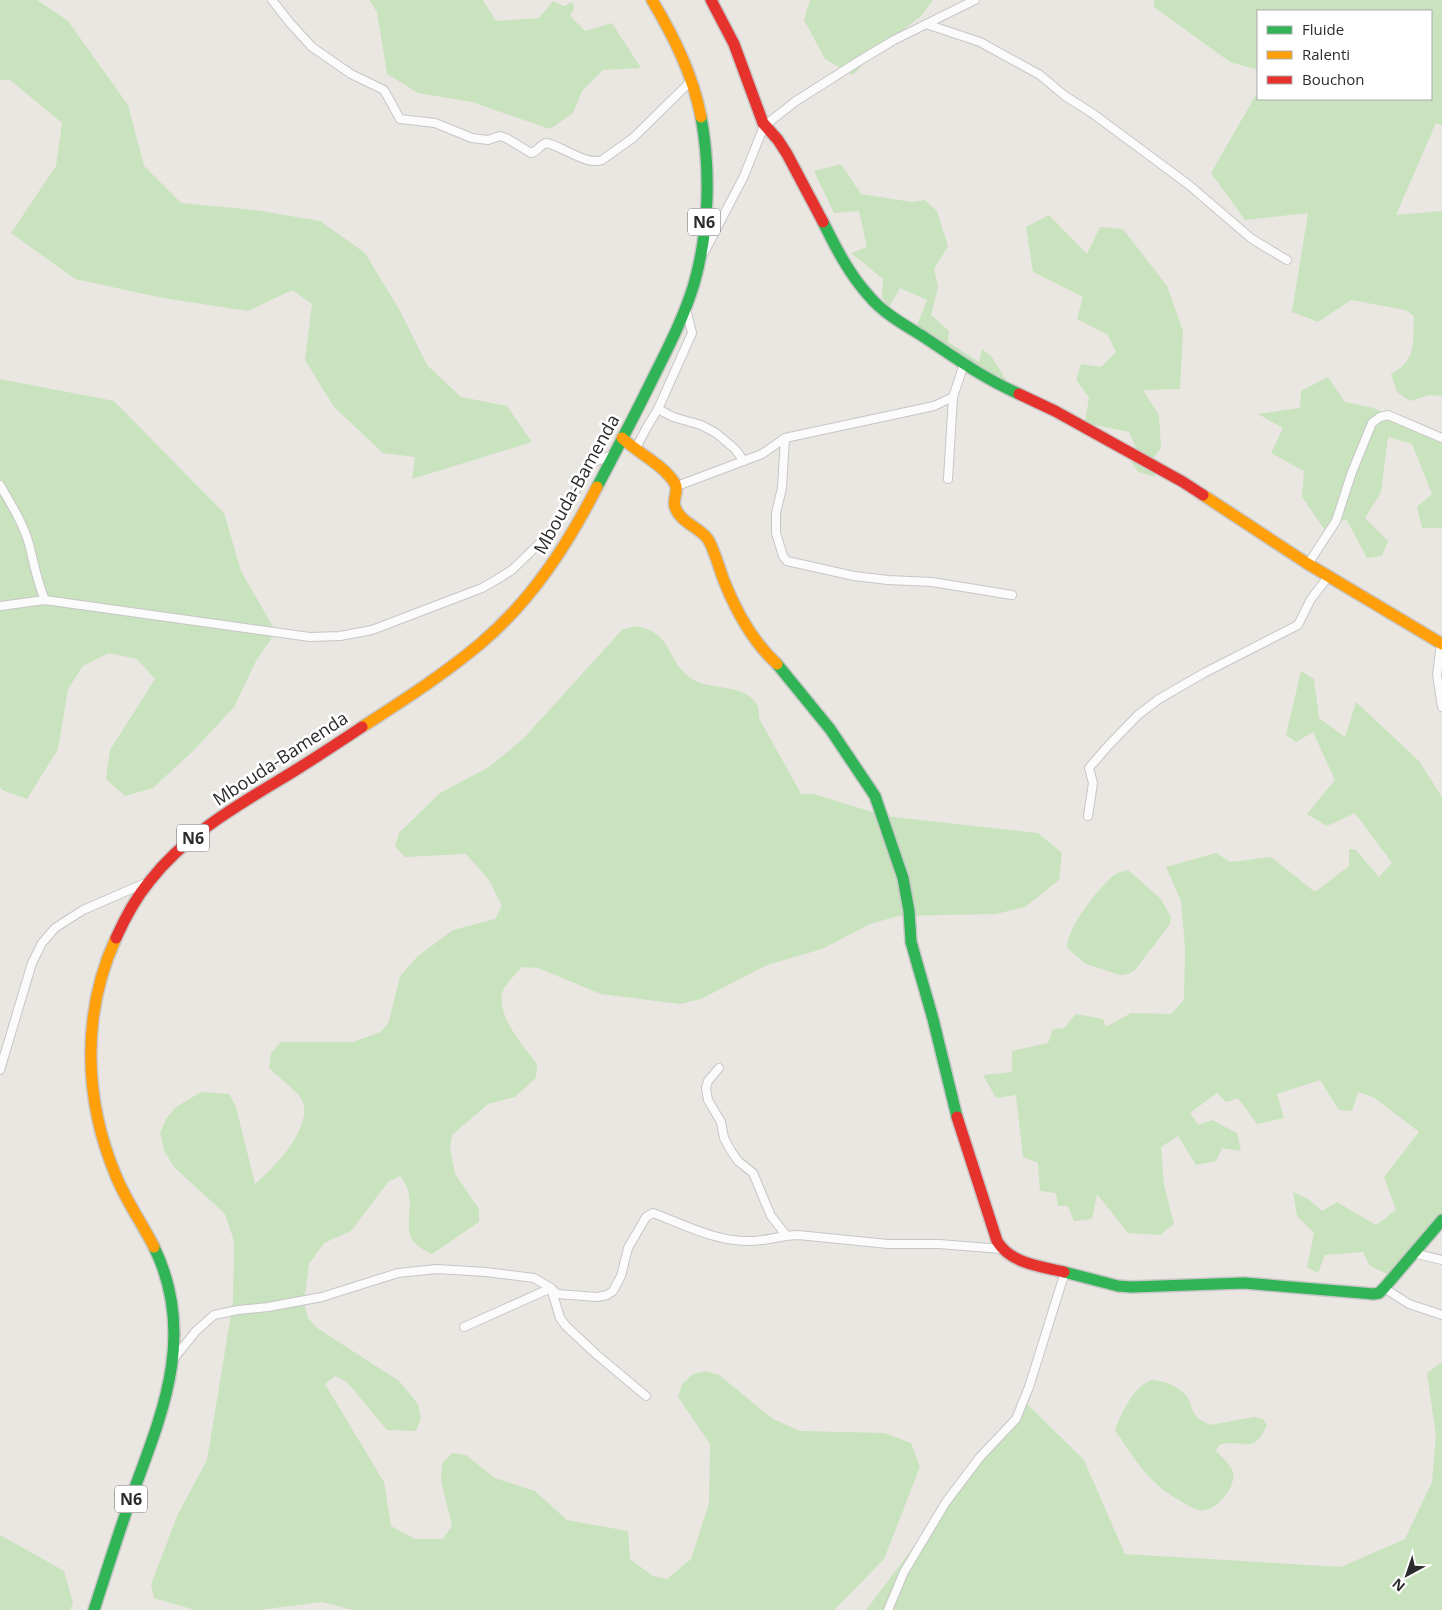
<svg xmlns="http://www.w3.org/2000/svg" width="1442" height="1610" viewBox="0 0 1442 1610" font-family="'Open Sans',sans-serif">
<rect width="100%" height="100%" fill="#eae7e2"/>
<g fill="#c8e3bd">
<polygon points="0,0 37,0 68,21 128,105 144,166 181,203 255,210 320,221 365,253 399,309 427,365 461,397 507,406 532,442 412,479 415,457 383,453 334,407 305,360 312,304 292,290 248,311 163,298 75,279 11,233 56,166 62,123 10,80 0,80"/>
<polygon points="369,0 483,0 496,21 539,18 553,1 564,6 572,2 574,8 570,16 585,31 612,23 641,68 603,70 582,91 573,113 550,129 472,102 418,93 387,74 377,12"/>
<polygon points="810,0 933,0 921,16 877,50 853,75 825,59 804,20"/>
<path d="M1154,0h288v126l-6,-3 -40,92 46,-4v185l-13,-1 -19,6 -13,-9 -6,-18c27,-14 21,-31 23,-58l-9,-6 -54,-10 -33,22 -26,-10 16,-99 -63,7 -34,-47 47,-82v8h173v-88h-173v59l-28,-8 -76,-55z"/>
<polygon points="841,164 861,194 912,202 925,200 937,211 948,246 934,269 938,287 931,315 949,331 948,342 979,362 982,349 992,357 1006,380 1003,389 915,330 927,300 900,288 889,307 882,298 883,279 851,253 867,247 859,211 834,213 814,171"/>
<polygon points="1049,215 1087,254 1100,227 1123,229 1167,286 1183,331 1180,389 1143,390 1159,415 1161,448 1153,458 1155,477 1138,472 1132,463 1138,452 1129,432 1085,423 1089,397 1076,380 1081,364 1101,367 1116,352 1108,335 1077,319 1083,297 1033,272 1026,227"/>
<polygon points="1328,377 1345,402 1374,408 1442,442 1442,528 1422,528 1417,507 1432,494 1412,444 1388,437 1381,492 1365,518 1388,541 1382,556 1367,558 1346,519 1324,529 1302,497 1304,471 1271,453 1283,428 1258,414 1300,408 1301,391"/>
<polygon points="0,379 114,401 224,513 241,571 276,632 257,659 234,707 194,750 153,788 125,796 106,779 110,750 155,679 137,659 109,653 83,666 68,689 58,749 27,799 2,790 0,787"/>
<path d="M635,626c40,7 30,35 57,53 19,12 50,4 64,24 3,4 3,11 3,15l42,76h13l71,22 153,17 24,20 -3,27 -34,27 -29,7 -98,2 -28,8 -48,25 -55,16 -66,34 -21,5 -79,-10 -63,-26 -16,-1c-6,7 -14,14 -18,21 -12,23 20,59 33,76l-1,14 -21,19 -27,7 -36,31 -2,13 5,26 24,35v13l-47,32c-37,-16 -17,-35 -24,-64 -1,-4 -5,-10 -8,-14l-12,6 -37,49 -27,12 -15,21 -5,40 4,14 9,10 82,53 19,23 3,14 -5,13 -29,-1 -40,-48 -12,-6 -10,8 59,98 7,44 24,13h28l9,-13 -11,-45 1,-18 10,-10 14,2 29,23 40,13 32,29 61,11 2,28 23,17 14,3 24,-20 18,-56 1,-59 -32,-47 4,-13 11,-10 13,-3 13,4 54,44 27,12 85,2 26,10 9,24 -36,92 -50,51h-481l-31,-8 -64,8h-63l-41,-12 -3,-14 27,-70 29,-54 26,-158 1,-61 -9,-27 -51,-47 -10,-16 -4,-18 6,-14 10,-12 25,-15 28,2 7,13 19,77c19,-16 59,-57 47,-84 -3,-7 -26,-25 -33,-32l2,-15 10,-11h72l28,-10 8,-11 11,-45 18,-20 35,-26 42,-11 7,-13 -13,-26 -23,-26 -61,3 -10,-11 4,-13 41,-40 49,-26 34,-28 99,-109z"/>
<polygon points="1301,671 1314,679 1319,718 1345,737 1356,702 1419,761 1442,797 1442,1220 1392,1276 1370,1266 1363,1252 1325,1255 1318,1273 1307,1267 1314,1233 1297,1216 1293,1192 1308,1199 1322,1211 1337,1202 1376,1225 1396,1210 1384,1177 1419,1132 1375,1098 1358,1092 1352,1111 1339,1110 1320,1080 1277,1094 1284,1118 1257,1124 1238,1098 1226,1102 1217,1093 1190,1113 1198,1125 1212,1120 1237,1133 1241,1151 1222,1148 1216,1161 1196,1165 1178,1136 1161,1147 1164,1185 1174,1224 1160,1235 1128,1233 1097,1194 1092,1219 1074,1221 1068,1206 1058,1206 1056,1193 1040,1191 1038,1163 1023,1157 1016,1095 996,1098 983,1075 1012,1072 1012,1051 1048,1043 1053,1029 1064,1028 1076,1014 1103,1019 1106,1027 1131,1013 1171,1014 1184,1000 1185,948 1181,901 1166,867 1216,853 1230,862 1271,857 1315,892 1349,866 1349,849 1355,849 1379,877 1392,863 1355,813 1327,826 1307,814 1335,780 1313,732 1296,742 1286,735"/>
<path d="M1128,870l32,28 11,19 -1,7 -35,46 -7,4 -8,1 -34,-11 -19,-16c0,-21 31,-59 46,-72 4,-4 10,-4 15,-6z"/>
<polygon points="1442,1362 1442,1610 866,1610 1024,1401 1084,1460 1125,1554 1341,1567 1405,1539 1432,1482 1436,1436 1427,1373"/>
<path d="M1152,1380c13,1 27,6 36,18 2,3 3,8 4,11 3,9 10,12 18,16l44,-8 9,2 4,6c-15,33 -23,12 -48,20l-3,6c6,6 14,13 17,21 4,14 -18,42 -34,38 -7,-2 -14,-6 -20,-10 -31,-17 -45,-42 -64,-70 6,-16 19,-45 37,-50z"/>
<polygon points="0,1535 64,1571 73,1603 70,1610 0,1610"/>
</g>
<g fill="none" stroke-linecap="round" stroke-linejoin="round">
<defs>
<g id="street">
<path d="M272,0l18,23 22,24 39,27 33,16 16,29 35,4 37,15 16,2 12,-4 6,2 25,15c6,-1 9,-8 15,-10 17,3 40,23 56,17l31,-22 59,-58"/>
<polyline points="926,24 980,42 1040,75 1065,96 1092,113 1189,185 1252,239 1287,260"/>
<polyline points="705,251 744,176 764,126 796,101 859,61 894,40 975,0"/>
<polyline points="658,409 673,417 701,425 716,433 735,449 744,461"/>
<polyline points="785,438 782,488 776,513 776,533 783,556 787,561 854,576 888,580 932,582 1012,595"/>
<polyline points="635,450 647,427 658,409 692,333 686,309"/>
<polyline points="948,479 953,397 964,364"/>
<path d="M0,485c11,19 23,38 29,59 5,19 8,38 16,56"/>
<polyline points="677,486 762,454 785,438 934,406 953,397"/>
<polyline points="1308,564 1336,521 1352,472 1372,423 1380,417 1388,415 1442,438"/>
<polyline points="0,606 45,600 310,637 340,636 372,630 482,588 496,580 512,570 548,535 561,518 587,469 594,462 612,455"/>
<polyline points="1441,643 1437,675 1442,707"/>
<polyline points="1088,816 1093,783 1089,768 1108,746 1138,715 1159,699 1204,673 1298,625 1311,599 1328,577"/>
<polyline points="719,1068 708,1081 706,1088 708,1100 721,1122 724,1138 731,1151 738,1161 753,1173 771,1216 786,1235"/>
<polyline points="0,1070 32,963 42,943 55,928 83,910 143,884"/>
<polyline points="1413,1253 1442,1260"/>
<polyline points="1384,1288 1409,1304 1442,1315"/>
<path d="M464,1327l87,-39 6,6 40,3 10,-2 6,-4 8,-15 7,-28 18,-31 7,-4c32,12 63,29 98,28 16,0 31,-6 47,-6l90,9h51l63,5"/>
<polyline points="175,1357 196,1331 214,1315 238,1310 268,1307 322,1297 398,1273 437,1269 486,1272 534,1278 551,1288 560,1318 566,1326 597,1355 646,1396"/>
<polyline points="888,1610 904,1572 946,1502 980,1457 1016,1419 1029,1387 1065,1272"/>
</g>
<g id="fast">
<path d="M823,222c13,26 26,52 46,74 15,18 36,29 55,41 31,21 61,42 95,57"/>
<path d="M597,487c19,-36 38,-72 56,-109 15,-30 31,-61 41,-94 15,-53 17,-113 7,-167"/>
<polyline points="777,664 830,729 875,796 903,878 909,911 911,942 933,1019 957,1117"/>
<polyline points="1064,1272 1118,1286 1132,1287 1244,1283 1374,1294 1379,1293 1384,1288 1442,1220"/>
<path d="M94,1610c12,-37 24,-75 37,-112 31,-84 66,-163 23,-251"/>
</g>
<g id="slow">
<path d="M652,0c22,37 41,75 49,117"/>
<path d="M622,438c16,15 40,26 52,44 6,8 -2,17 1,25 6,16 22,19 32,31 6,7 13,33 17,43 12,30 29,61 53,83"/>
<polyline points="1203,495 1308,564 1442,644"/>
<path d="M362,727c40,-26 81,-52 118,-83 51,-43 87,-98 117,-157"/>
<path d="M116,938c-35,76 -32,162 0,238 10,25 26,47 38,71"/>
</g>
<g id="jam">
<polyline points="711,0 734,44 763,123 778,140 787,154 823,222"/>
<polyline points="1019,394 1055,411 1183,482 1203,495"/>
<path d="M116,938c9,-20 19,-39 33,-56 37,-48 91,-78 142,-109 24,-15 47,-30 71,-46"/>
<path d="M957,1117l40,124c14,23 43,25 67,31"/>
</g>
</defs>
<use href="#street" stroke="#c7c6c6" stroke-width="10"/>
<use href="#fast" stroke="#c7c6c6" stroke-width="14"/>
<use href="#slow" stroke="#c7c6c6" stroke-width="14"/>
<use href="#jam" stroke="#c7c6c6" stroke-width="14"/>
<use href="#street" stroke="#fcfbfb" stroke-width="8"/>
<use href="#fast" stroke="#30b455" stroke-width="11"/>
<use href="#slow" stroke="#ff9f0a" stroke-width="11"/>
<use href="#jam" stroke="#e5322d" stroke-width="11"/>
</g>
<g text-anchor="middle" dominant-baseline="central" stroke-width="5" stroke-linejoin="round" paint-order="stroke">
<g fill="#fff" stroke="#6b6b6b" stroke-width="1">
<rect x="688" y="208.5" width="32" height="27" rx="4"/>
<rect x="177" y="824.5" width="32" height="27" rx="4"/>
<rect x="115" y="1485.5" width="32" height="27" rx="4"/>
</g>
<g font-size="16" font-weight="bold" fill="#2c2c2c">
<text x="704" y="222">N6</text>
<text x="193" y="838">N6</text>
<text x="131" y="1499">N6</text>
</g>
<g font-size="18" fill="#2c2c2c" stroke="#fff">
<text transform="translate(576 484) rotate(-61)">Mbouda-Bamenda</text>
<text transform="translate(280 758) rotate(-33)">Mbouda-Bamenda</text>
</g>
</g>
<rect x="1257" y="10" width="175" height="90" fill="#ffffff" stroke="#ababab"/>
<rect x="1267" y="26" width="25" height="8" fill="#30b455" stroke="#ababab"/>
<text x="1302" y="35" font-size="15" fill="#2c2c2c">Fluide</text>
<rect x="1267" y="51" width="25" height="8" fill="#ff9f0a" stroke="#ababab"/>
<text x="1302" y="60" font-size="15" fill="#2c2c2c">Ralenti</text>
<rect x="1267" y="76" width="25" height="8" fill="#e5322d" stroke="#ababab"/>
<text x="1302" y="85" font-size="15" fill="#2c2c2c">Bouchon</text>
<g transform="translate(1407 1575) rotate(220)" stroke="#ffffff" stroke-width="4" paint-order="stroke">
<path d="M0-4L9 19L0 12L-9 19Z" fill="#2c2c2c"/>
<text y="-8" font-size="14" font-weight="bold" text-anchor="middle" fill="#2c2c2c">N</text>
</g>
</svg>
